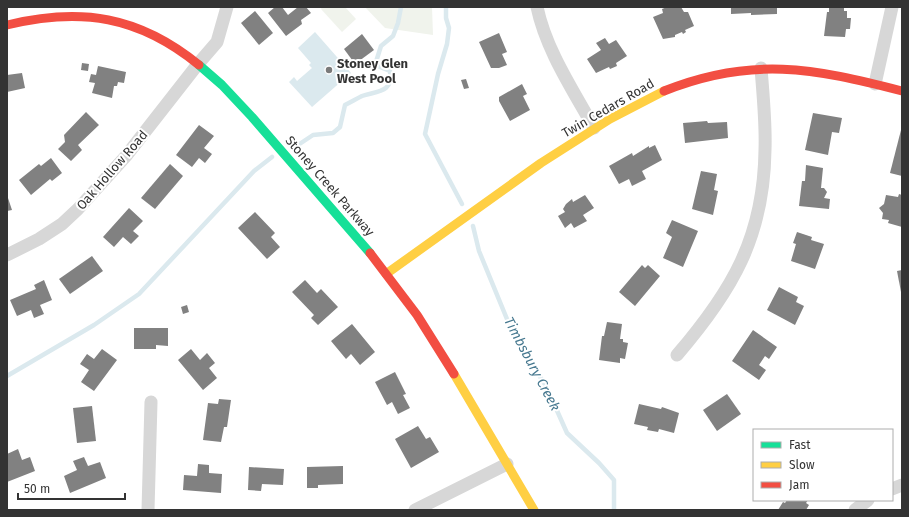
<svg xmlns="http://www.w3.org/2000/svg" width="909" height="517" viewBox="0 0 909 517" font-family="'Fira Sans',sans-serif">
<rect width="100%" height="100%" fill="#fff"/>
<g fill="#f0f3ec">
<polygon points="322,7 345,7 356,19 342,32 321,9"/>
<polygon points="365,7 432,7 433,35 385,28"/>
</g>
<polygon fill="#dbe9ee" points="315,32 351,73 312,107 289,82 294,77 297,81 312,68 309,65 311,63 298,48"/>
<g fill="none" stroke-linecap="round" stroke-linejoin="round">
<g stroke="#dbe9ee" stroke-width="4.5">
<polyline points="446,7 446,18 449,28 447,44 438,74 425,134 462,204"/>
<path d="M295,147l18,-12 20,-2 7,-6 5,-22c6,-3 11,-6 17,-9 14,-5 32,-3 28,-25l-15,-6 6,-19 12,-10 5,-13 3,-16"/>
<polyline points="473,226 479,251 514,336 546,386 567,433 599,463 614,480 614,510"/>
<polyline points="7,376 94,325 139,294 254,171 272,157"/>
</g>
</g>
<g fill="#818181">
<polygon points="275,7 282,7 288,15 298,7 306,7 311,13 301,20 302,24 286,36 268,13"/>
<polygon points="667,7 681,7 684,12 688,12 694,26 685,30 686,32 683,34 682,32 675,35 675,37 663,39 653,17 663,13 662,9"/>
<polygon points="731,7 777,7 777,14 751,15 751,13 731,14"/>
<polygon points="829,7 844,7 844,11 847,11 847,18 851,18 850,29 846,29 845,37 824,36 827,12 829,12"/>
<polygon points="255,11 273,33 259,45 241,23"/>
<polygon points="499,33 507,52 502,54 507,65 499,68 491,68 479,42"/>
<polygon points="362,34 374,50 355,64 344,49"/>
<polygon points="605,38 609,44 616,40 627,56 616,63 617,66 610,69 609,67 596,73 587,59 601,50 596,43"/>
<polygon points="82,63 89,64 88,71 81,70"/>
<polygon points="98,66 126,72 124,83 118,82 117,86 114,86 112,98 92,93 95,83 89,82 91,74 96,75"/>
<polygon points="22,73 25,88 7,92 7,75"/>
<polygon points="466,79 469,88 464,89 461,80"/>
<polygon points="522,84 527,94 523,96 530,110 510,121 499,101 499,97"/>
<polygon points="86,112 99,125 78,145 82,150 71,161 58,149 65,142 64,135"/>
<polygon points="813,113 842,118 839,133 832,132 828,155 805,150"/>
<polygon points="707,121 708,123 727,122 728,138 685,143 683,123"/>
<polygon points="199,125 214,136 204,148 212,154 205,163 199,158 192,167 176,155"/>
<polygon points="901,130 902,131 902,176 890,173"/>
<polygon points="655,145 662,160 642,171 646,179 632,186 629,179 619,184 609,166 632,153 633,156 649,146 649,148"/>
<polygon points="51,158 62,173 52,181 50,179 31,195 19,180 39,164 41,166"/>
<polygon points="170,164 183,176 155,209 141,198"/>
<polygon points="806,165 823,168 821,188 824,188 827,192 824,198 830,199 829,209 799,206 802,181 805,181"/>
<polygon points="701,171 717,174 714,190 718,191 713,215 692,209"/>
<polygon points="899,194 902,195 902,227 888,223 889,220 882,219 883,213 879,208 884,204 886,195 898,197"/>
<polygon points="7,195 12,210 7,211"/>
<polygon points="585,195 594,208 583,215 587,221 574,228 571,223 565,228 558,216 565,212 563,209 566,204 572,199 573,202"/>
<polygon points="129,208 143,221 133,231 139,236 131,244 123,237 114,247 103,237"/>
<polygon points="255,212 275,233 271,237 280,247 267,259 238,228"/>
<polygon points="672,220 698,231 683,267 663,258 672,237 666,233"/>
<polygon points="797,232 812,237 811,240 824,244 815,269 791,261 796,244 793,243"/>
<polygon points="92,256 103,271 70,294 59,279"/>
<polygon points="642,265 645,268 648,265 660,276 635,306 619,292"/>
<polygon points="902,270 902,291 901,292 897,271"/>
<polygon points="44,280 52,300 40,305 44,314 34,318 31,310 17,316 10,300 36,289 34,285"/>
<polygon points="305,280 317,293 321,289 338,307 318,325 311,318 314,315 292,292"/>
<polygon points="779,287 798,297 796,302 804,306 795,325 767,310"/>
<polygon points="187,305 189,312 183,314 181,307"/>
<polygon points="607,322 622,324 620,339 623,339 623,342 628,343 625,359 620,358 620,363 599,360 602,336 604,336"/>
<polygon points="352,324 375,352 360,365 351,354 346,359 331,341"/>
<polygon points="134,328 168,328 168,346 156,345 156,349 134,349"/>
<polygon points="753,330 777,347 769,359 765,356 759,365 766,370 759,380 732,361"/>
<polygon points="102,349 117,360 94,391 81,382 89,370 80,364 87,354 94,359"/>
<polygon points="191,349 200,360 207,353 215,363 209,368 217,378 203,390 178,360"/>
<polygon points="395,372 406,394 403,395 410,408 398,414 392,402 387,405 375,382"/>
<polygon points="727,394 741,414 717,431 703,410"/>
<polygon points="219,399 231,400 227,427 224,427 221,442 203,440 208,403 218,404"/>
<polygon points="639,404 661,409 662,407 679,413 674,433 659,429 658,432 647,430 648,427 634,424"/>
<polygon points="92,406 96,441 77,443 73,408"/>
<polygon points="418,426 426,439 430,437 439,452 411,468 395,439"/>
<polygon points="18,449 22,460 30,457 35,471 7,482 7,454"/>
<polygon points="84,457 88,466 100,462 106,478 70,493 64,476 77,470 73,461"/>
<polygon points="198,464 209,465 209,473 222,474 221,493 183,490 184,475 197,476"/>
<polygon points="343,466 343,484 318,485 318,488 307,488 307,467"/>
<polygon points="249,467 284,469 283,485 262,484 261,491 248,490"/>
<polygon points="787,500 808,500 806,503 809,505 806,510 778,510 783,502 785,503"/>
</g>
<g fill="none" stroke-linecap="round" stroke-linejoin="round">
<g stroke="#d7d7d7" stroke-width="13">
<path d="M537,7c9,43 36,83 57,121"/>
<polyline points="875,84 892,7"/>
<polyline points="7,255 39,239 62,224 78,209 126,156 198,64 217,42 227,7"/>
<path d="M677,355c55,-64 87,-118 88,-205 1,-27 -2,-55 -4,-82"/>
<polyline points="892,489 902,485"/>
<polyline points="148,510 151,402"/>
<polyline points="415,510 507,464"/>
<polyline points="855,510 868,500"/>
</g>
<polyline stroke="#16e098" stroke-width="9" points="199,65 222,85 252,117 370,253"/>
<g stroke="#ffcf43" stroke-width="9">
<polyline points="386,274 541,163 610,119 664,91"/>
<polyline points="454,374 534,510"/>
</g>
<g stroke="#f24e42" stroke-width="9">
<path d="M7,25c74,-18 132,-9 192,40"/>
<path d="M664,91c87,-35 150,-23 238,0"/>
<polyline points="370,253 417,315 454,374"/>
</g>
</g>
<circle fill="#7a7a7a" stroke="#fff" stroke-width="1.5" cx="329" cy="70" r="4"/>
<g text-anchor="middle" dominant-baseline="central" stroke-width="4" stroke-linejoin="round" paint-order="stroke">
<g font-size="13" font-weight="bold" fill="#333" stroke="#fff" text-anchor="start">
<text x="337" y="63">Stoney Glen<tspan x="337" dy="15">West Pool</tspan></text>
</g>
<g font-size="13" fill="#333" stroke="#fff">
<text transform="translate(608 108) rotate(-30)">Twin Cedars Road</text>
<text transform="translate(112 170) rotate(-49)">Oak Hollow Road</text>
<text transform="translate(330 186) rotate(49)">Stoney Creek Parkway</text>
</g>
<g font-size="14" font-style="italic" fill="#46788f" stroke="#fff">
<text transform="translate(532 364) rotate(62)">Timbsbury Creek</text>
</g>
</g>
<rect width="909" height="517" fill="none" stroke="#333333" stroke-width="16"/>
<rect x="753" y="429" width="140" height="72" fill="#ffffff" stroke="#adadad"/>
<rect x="761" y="442" width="20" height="6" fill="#16e098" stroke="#adadad"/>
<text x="789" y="449" font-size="12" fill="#333333">Fast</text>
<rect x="761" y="462" width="20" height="6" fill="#ffcf43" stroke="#adadad"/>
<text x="789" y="469" font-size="12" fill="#333333">Slow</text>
<rect x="761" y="482" width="20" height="6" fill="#f24e42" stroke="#adadad"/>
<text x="789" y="489" font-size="12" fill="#333333">Jam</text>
<path d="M18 493v6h107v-6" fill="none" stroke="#333333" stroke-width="2"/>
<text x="24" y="493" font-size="12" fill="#333333" stroke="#ffffff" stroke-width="3" paint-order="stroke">50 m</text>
</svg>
